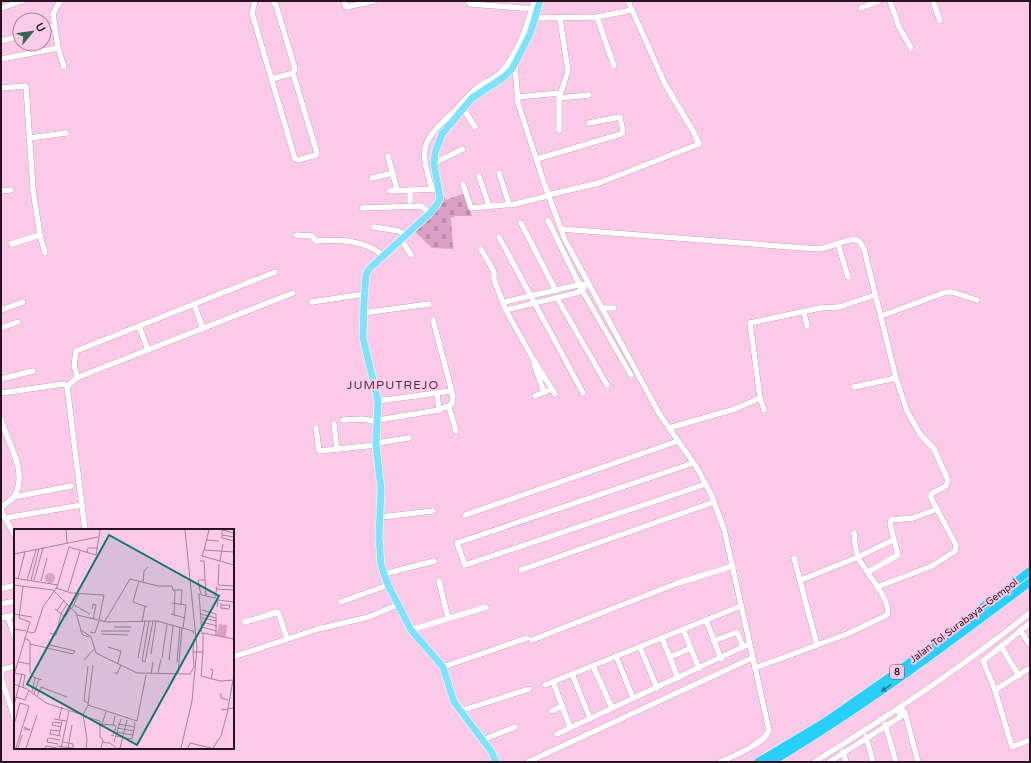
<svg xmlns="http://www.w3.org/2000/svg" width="1031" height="763" viewBox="0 0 1031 763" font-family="'Varela Round',sans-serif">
<defs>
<pattern id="cemetery-stones" width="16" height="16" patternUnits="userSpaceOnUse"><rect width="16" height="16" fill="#daa0c5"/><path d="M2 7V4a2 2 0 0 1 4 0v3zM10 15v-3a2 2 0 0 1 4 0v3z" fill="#bb89a9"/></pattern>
</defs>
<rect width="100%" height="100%" fill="#fccae9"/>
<polygon fill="url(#cemetery-stones)" points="465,193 472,216 456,216 451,218 453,249 432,248 412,229 443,195 446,200"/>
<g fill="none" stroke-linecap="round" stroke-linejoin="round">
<defs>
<g id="minor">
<polyline points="60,1 53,14 58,48 64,67"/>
<polyline points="255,1 252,13 295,159 298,160 316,155 317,153 293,73 295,69 276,5 273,1"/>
<polyline points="344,1 346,7 374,1"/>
<polyline points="468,1 470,4 536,9"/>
<polyline points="890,1 899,27 911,48"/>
<polyline points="933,1 940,21"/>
<polyline points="1,8 22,1"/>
<polyline points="861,8 879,1"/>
<polyline points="597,17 614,66"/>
<polyline points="536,18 597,17 632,10"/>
<polyline points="44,29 54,26"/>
<polyline points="1,41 20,36"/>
<polyline points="1,59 58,48"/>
<path d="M515,65l3,38 26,80 21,57 95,175 37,53 14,26 13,35 45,201c-4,14 -36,26 -49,32"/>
<polyline points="272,79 293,73"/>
<polyline points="1,88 26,86 33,190 40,235 45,253"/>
<polyline points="517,97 560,93"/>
<polyline points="559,98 589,95"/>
<polyline points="463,108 475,127"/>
<polyline points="559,130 559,98 568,71 560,19"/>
<polyline points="29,138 66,133"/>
<polyline points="388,156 397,190"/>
<polyline points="537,159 621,134 623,132 620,117 589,123"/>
<polyline points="434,163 463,149"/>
<polyline points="499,173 509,204"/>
<polyline points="479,176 489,206"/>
<polyline points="372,178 393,173"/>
<polyline points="463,184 471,208 515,204 548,196"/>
<polyline points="410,190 410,201"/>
<path d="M432,190c-12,-43 -12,-47 20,-77 9,-8 16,-19 26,-26 7,-6 17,-8 23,-15 18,-20 26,-46 33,-71"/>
<polyline points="1,191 11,190"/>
<polyline points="390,191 436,189"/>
<polyline points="548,195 599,183 699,144 693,131 665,84 628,1"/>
<polyline points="362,208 421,206 430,213"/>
<polyline points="548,220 582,290 631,375"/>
<polyline points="521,223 556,291"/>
<polyline points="374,227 399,231 405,235"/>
<path d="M561,229l257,20c13,0 29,-13 41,-8l5,8 32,129 11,33 13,23 14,15 14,31 -2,6 -15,8v4l25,47 -1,6 -23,15 -55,21"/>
<path d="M296,235l16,1 4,5c24,-1 47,-2 66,14"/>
<polyline points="499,237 583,393"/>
<polyline points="401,239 411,255"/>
<polyline points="11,244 40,235"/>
<polyline points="838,244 848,277"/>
<polyline points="481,249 494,272 494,280 506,310 533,359 555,394"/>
<polyline points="557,298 607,385"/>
<polyline points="312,302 365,294"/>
<polyline points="504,302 582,284"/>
<polyline points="194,304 203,329"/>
<polyline points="602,308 614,308"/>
<polyline points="1,310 23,302"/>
<polyline points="506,310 576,293 582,290 588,282"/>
<polyline points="804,312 807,326"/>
<polyline points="363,313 429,304"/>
<polyline points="881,316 946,292 952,292 977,300"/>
<polyline points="139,326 148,350"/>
<polyline points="1,328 18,322"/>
<polyline points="534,364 544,392"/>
<polyline points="78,378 74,366 76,351 275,272"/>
<polyline points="1,379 33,371"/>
<polyline points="67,387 76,378 293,293"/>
<polyline points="854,387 896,378"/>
<polyline points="1,393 64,384 67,386 85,530"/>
<polyline points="437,394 439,410"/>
<polyline points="535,396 547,391"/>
<polyline points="378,401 451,391"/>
<polyline points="449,407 456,431"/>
<polyline points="764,410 760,398 750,323 820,308 839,307 875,295"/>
<path d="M1,419c6,23 27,52 14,76 -3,5 -10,9 -14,13"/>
<polyline points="343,420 363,419 377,422"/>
<polyline points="378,420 439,410 452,404 453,396 433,320"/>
<polyline points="334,424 337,450"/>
<polyline points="316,428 319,451 376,445"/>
<polyline points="669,428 735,409 760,398"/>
<polyline points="376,443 409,438"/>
<polyline points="693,463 457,543 465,565 706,484"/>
<polyline points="14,497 71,486"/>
<polyline points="1,510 15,536"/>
<polyline points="465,515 678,441"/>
<polyline points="381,517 433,511"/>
<polyline points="5,518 82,505"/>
<polyline points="794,558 817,645"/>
<polyline points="521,570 714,502"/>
<polyline points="868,572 898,555 890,524 891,520 913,518 937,509"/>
<polyline points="384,574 434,561"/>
<polyline points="801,580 858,557 893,540"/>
<polyline points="439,581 448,618"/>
<polyline points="1,589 15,585"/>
<polyline points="341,602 388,585"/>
<polyline points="1,604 15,601"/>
<polyline points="8,617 15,638"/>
<polyline points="1,618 15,615"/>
<polyline points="706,620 721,659"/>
<polyline points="245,622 278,612 287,638"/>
<polyline points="1030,623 983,661 995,690 1030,668"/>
<polyline points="683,629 699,669"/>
<polyline points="411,630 486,607"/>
<polyline points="1020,630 1030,645"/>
<polyline points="662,638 678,678"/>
<polyline points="532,640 678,583 733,566"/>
<polyline points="714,641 737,632 743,647"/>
<polyline points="1001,646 1019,676"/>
<polyline points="640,647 657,688"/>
<polyline points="616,656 633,698"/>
<polyline points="233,657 318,629 369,617 397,605"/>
<polyline points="670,657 691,648"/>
<polyline points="593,666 612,708"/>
<polyline points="443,667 527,638"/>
<path d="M755,668l92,-34 40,-19c6,-14 -23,-44 -29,-58 -3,-7 -3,-17 -4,-24"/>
<polyline points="1,670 1,678 15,719"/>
<polyline points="1,670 15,666"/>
<polyline points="572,674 590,718"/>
<polyline points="553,682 570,727"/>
<polyline points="545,685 741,606"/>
<polyline points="995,690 1012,747 1030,740"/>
<polyline points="460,711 529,689"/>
<polyline points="552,711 562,706"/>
<polyline points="905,713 918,762"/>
<polyline points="885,724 896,762"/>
<polyline points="557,734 749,644"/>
<polyline points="866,736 873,762"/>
<polyline points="482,740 515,727"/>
<polyline points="843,751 846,762"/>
<polyline points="528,762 752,658"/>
<path d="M814,762c75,-46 147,-94 216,-149"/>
<polyline points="829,762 905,714 903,710 899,713"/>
</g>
<polyline id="major" points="496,762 491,751 454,702 443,667 411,630 388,585 381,565 379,537 381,489 376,445 378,401 363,338 364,301 366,275 369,269 430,213 436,206 440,199 434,163 435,153 442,134 472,98 504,77 512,69 530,34 540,1"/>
<g id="highway">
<polyline points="758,762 825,722 901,669 1030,571"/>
<path d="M771,762c91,-54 175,-117 259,-180"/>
</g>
</defs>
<use href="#minor" stroke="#a97c99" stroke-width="6"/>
<use href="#major" stroke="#fff" stroke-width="8"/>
<use href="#highway" stroke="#fff" stroke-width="9"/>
<use href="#minor" stroke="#fff" stroke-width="5.5"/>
<use href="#major" stroke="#7ee2fb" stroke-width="7"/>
<use href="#highway" stroke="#28cff9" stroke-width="8"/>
</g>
<defs><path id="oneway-solid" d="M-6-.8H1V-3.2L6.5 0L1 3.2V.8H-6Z"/></defs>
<use fill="#277b97" href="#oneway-solid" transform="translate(886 688) rotate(145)"/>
<g text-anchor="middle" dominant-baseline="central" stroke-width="4" stroke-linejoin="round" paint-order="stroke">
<rect fill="#fccae9" stroke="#664b5c" stroke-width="1" x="890" y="665" width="14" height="14" rx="3"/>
<g font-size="9" font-weight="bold" fill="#261520">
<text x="897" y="672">8</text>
</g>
<g font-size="10" fill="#261520" stroke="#fccae9">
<text transform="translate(964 621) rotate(-37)">Jalan Tol Surabaya–Gempol</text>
</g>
<g font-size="12" letter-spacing="1" fill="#522c46" stroke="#fccae9">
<text x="393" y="385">JUMPUTREJO</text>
</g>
</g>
<g transform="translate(14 529)">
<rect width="220" height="220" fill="#fccae9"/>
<path d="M31 49a5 5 0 1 1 10 0a5 5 0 1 1-10 0Z" fill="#daa0c5"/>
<path d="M205,95l8,1 -1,12 -9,-2z" fill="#daa0c5"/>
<path fill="none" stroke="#a68299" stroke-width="1" d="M52,1l1,14M195,1l-5,20 30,2M208,6v-5l12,3M208,6v3l12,3M208,6l12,2M192,11l13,1M190,21l-2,6 32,9M73,23l1,-4h9M0,25l84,-17M186,32h4l1,19 1,16 -5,-1 -3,-15h7M206,32l3,-17M0,49l44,7M4,50l7,-27M13,51l9,-30M17,51l8,-31M20,51l9,-32M27,52l6,-23M125,52l-6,21 14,5M129,53l1,-11 4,-4M0,56l39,5 23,23 5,17 10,7 5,16 41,20 53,1 4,-7 -1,-15h10l-2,24 19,5 14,-1M204,56l1,-21M204,56l16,1M42,59l15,5 33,2 -5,25M202,60l18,1M54,62l12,-40M185,64l3,41M192,67l9,2 2,-12M158,74l14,2 -3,23M60,76l16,9M207,76h9l-1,4 -8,-1v-5M203,78l1,-7 16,2M58,79l7,-14M1,80l-1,5 18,3M41,80l10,8 6,-9M78,80l1,-5 3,1 -3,14M188,81l14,4v22M43,82l7,-11M157,85l14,4M187,85l15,4M63,86l30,7 50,-1 36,10 1,3M160,86l1,-25M188,89l15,3M91,92l25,-42 28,7h14l1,4h9l-1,14M135,92l-7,40 3,1 8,-41M128,93l3,-16M188,93l15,4M100,98h17M188,98l15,4M0,100l12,2M66,101l3,5 6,2M13,102l4,2 4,-1 8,-25 14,-20 12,-40 27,8 4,-25M87,102h29M76,103l5,1 4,-12M36,104l6,2 5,-21 6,-10M87,105l27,1M10,109l6,3v31l3,5 9,3M16,115l43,10 2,-3 -25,-6 -3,2M94,118l13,4 -3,12M179,123l1,-13M189,123v-19l31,6M137,125l5,-33M124,129l7,-37M148,129l5,-34M70,131l10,-11M155,131l4,-35M4,133l12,2M163,133l3,-35M196,140l3,1 -2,9M100,143l3,2 4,-9M0,144l11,2 -2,12M144,144l3,-14M164,144l4,-45M137,145l2,-12M0,146l16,-53 -11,-4 4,-32M0,155l13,5 19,14 37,12 4,24 -1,9M18,163l3,-14M207,164v5l7,2M20,165l5,-15M2,168l9,3 4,-10M23,168l4,-10 26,10M74,174l-4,-2 4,-35M0,176l8,-31M74,176l5,-40M207,181l13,-2M69,186l5,-10 49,16 9,-46M69,187l17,5v16l3,3 -2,8M40,190l12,2M45,190l3,-12M86,195l13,1 2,-9M88,195l4,-12M104,195l17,3M0,196l6,-22 9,3 -13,42M47,198l-9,-2 1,-3 8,1M103,199l17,3M10,200l6,1 -6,-3M46,202l-9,-1 -1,4 11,2M102,203l17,3M45,206l3,-14M97,206l2,1 3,-10 -3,-1M101,207l17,3 3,-15 -1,-2M49,213l10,2v4M88,213l8,1 6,5M100,213l7,-23M44,215l-11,-2 1,-4 12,2M43,217l15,2M4,219l4,-13M12,219l11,-33M31,219l1,-2 11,2M47,219l8,-37M54,219l4,-23M106,219l7,-28M167,219l11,-47 5,-53 -12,-118M174,219l2,-5 21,5M199,219l8,-12 6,-22 6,-34"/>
<path fill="#0f766e" fill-opacity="0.15" stroke="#0f766e" stroke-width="2" d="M95,6l110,61 -82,149 -110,-61z"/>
<rect width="220" height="220" fill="none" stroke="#261520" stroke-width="2"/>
</g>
<rect width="1031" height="763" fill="none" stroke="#261520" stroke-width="4"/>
<g transform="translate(32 32) rotate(61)"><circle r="19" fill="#fccae9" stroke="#a68299"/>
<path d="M0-3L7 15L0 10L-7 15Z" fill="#33694e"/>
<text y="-6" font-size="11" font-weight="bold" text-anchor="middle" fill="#261520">U</text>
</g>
</svg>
